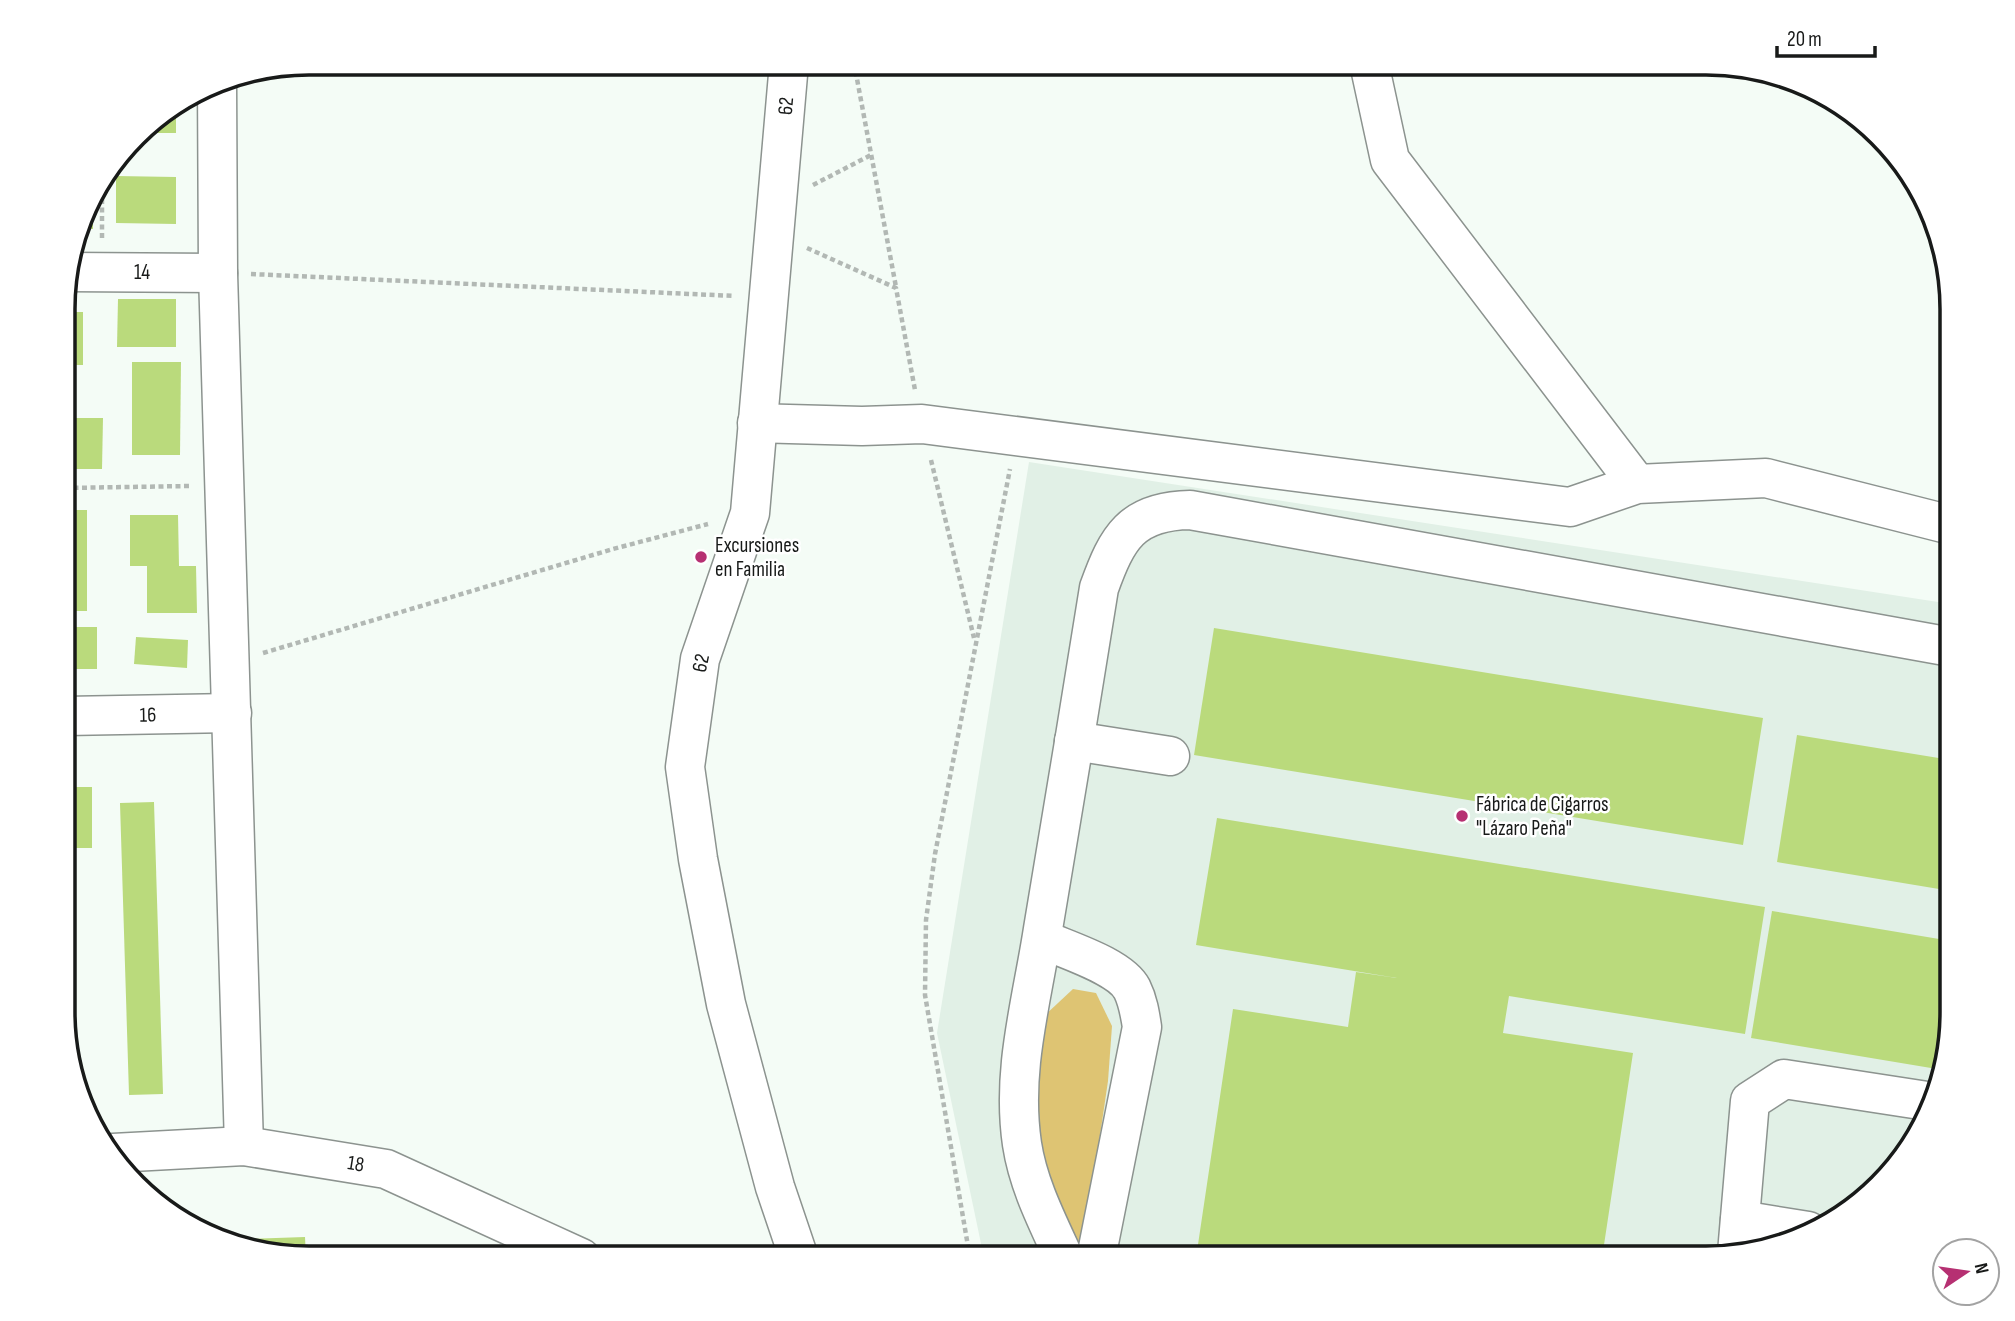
<svg xmlns="http://www.w3.org/2000/svg" width="2015" height="1321" viewBox="0 0 2015 1321" font-family="'Sofia Sans Condensed',sans-serif">
<rect width="100%" height="100%" fill="#f4fcf6"/>
<polygon fill="#e1f0e6" points="1029,462 1951,604 1951,1027 1910,1149 1828,1225 1721,1257 984,1258 937,1033"/>
<polygon fill="#dec473" points="1073,989 1096,993 1112,1026 1108,1081 1082,1258 1036,1148 1036,1086 1043,1017"/>
<g fill="#bada7c">
<polygon points="176,106 176,133 140,133 147,124"/>
<polygon points="116,176 176,177 176,224 116,223"/>
<polygon points="93,194 93,229 80,229 89,200"/>
<polygon points="118,299 176,299 176,347 117,347"/>
<rect x="65" y="312" width="18" height="53"/>
<polygon points="132,362 181,362 180,455 132,455"/>
<polygon points="65,418 103,418 102,469 65,469"/>
<rect x="65" y="510" width="22" height="101"/>
<polygon points="130,515 178,515 179,566 196,566 197,613 147,613 147,566 130,566"/>
<rect x="65" y="627" width="32" height="42"/>
<polygon points="1214,628 1763,718 1743,845 1194,755"/>
<polygon points="136,637 188,640 187,668 134,664"/>
<polygon points="1797,735 1951,760 1951,891 1777,862"/>
<rect x="65" y="787" width="27" height="61"/>
<polygon points="154,802 163,1094 129,1095 120,803"/>
<polygon points="1217,818 1765,907 1745,1034 1509,996 1503,1033 1633,1053 1602,1258 1196,1258 1233,1009 1348,1027 1356,972 1397,978 1196,945"/>
<polygon points="1772,911 1951,941 1951,1027 1937,1069 1751,1038"/>
<polygon points="305,1237 306,1258 231,1245 220,1240"/>
</g>
<g fill="none" stroke-linecap="round" stroke-linejoin="round">
<defs>
<g id="minor">
<polyline points="789,63 750,513 700,659 685,767 698,859 726,1004 775,1187 799,1258"/>
<polyline points="1369,63 1390,160 1637,484"/>
<polyline points="217,81 218,273 244,1146"/>
<polyline points="67,272 218,273"/>
<polyline points="757,423 862,426 922,424 1570,507 1637,484 1766,478 1951,525"/>
<polyline points="65,716 232,713"/>
<polyline points="1074,741 1170,756"/>
<path d="M1042,939c24,11 78,27 90,50 6,12 8,25 10,38l-46,231"/>
<polyline points="113,1153 244,1146 386,1169 581,1258"/>
<polyline points="1740,1220 1808,1231"/>
<polyline points="1737,1253 1750,1101 1784,1079 1927,1101"/>
<path d="M1064,1258c-17,-37 -36,-74 -42,-114 -11,-74 10,-143 21,-215 19,-114 38,-227 56,-341 18,-50 32,-77 91,-78l761,137"/>
</g>
</defs>
<use href="#minor" stroke="#8c938f" stroke-width="41"/>
<g stroke="#b2b8b4" stroke-width="4.5" stroke-dasharray="5 3.5" stroke-linecap="butt">
<polyline points="854,63 896,287"/>
<polyline points="102,182 102,238"/>
<polyline points="813,185 871,155"/>
<polyline points="807,248 896,288 915,390"/>
<polyline points="251,274 735,296"/>
<polyline points="931,460 974,638"/>
<polyline points="65,488 189,486"/>
<polyline points="263,653 613,549 708,524"/>
<polyline points="970,1258 925,995 926,920 935,854 1010,469"/>
</g>
<use href="#minor" stroke="#fff" stroke-width="38"/>
</g>
<g fill="#b63072" stroke="#fff" stroke-width="2.5">
<circle cx="701" cy="557" r="7"/>
<circle cx="1462" cy="816" r="7"/>
</g>
<g text-anchor="middle" dominant-baseline="central" stroke-width="5" stroke-linejoin="round" paint-order="stroke">
<g font-size="21" fill="#181a19" stroke="#fff">
<text transform="translate(786 106) rotate(-85)">62</text>
<text x="142" y="272">14</text>
<text transform="translate(701 663) rotate(-78)">62</text>
<text transform="translate(148 715) rotate(-1)">16</text>
<text transform="translate(356 1164) rotate(9)">18</text>
</g>
<g font-size="21" fill="#181a19" stroke="#fff" text-anchor="start">
<text x="715" y="545">Excursiones<tspan x="715" dy="24">en Familia</tspan></text>
<text x="1476" y="804">Fábrica de Cigarros<tspan x="1476" dy="24">"Lázaro Peña"</tspan></text>
</g>
</g>
<path d="M0 0H2015V1321H0ZM309 75H1706A234 234 0 0 1 1940 309V1012A234 234 0 0 1 1706 1246H309A234 234 0 0 1 75 1012V309A234 234 0 0 1 309 75Z" fill="#fff" fill-rule="evenodd"/>
<path fill="none" stroke="#181a19" stroke-width="3.5" d="M309 75H1706A234 234 0 0 1 1940 309V1012A234 234 0 0 1 1706 1246H309A234 234 0 0 1 75 1012V309A234 234 0 0 1 309 75Z"/>
<g transform="translate(1966 1272) rotate(77)"><circle r="33" fill="#ffffff" stroke="#a3a3a3" stroke-width="2"/>
<path d="M0-5L12 26L0 18L-12 26Z" fill="#b63072"/>
<text y="-10" font-size="19" font-weight="bold" text-anchor="middle" fill="#181a19">N</text>
</g>
<path d="M1777 46v10h98v-10" fill="none" stroke="#181a19" stroke-width="3.5"/>
<text x="1787" y="46" font-size="21" fill="#181a19" stroke="#ffffff" stroke-width="5" paint-order="stroke">20 m</text>
</svg>
